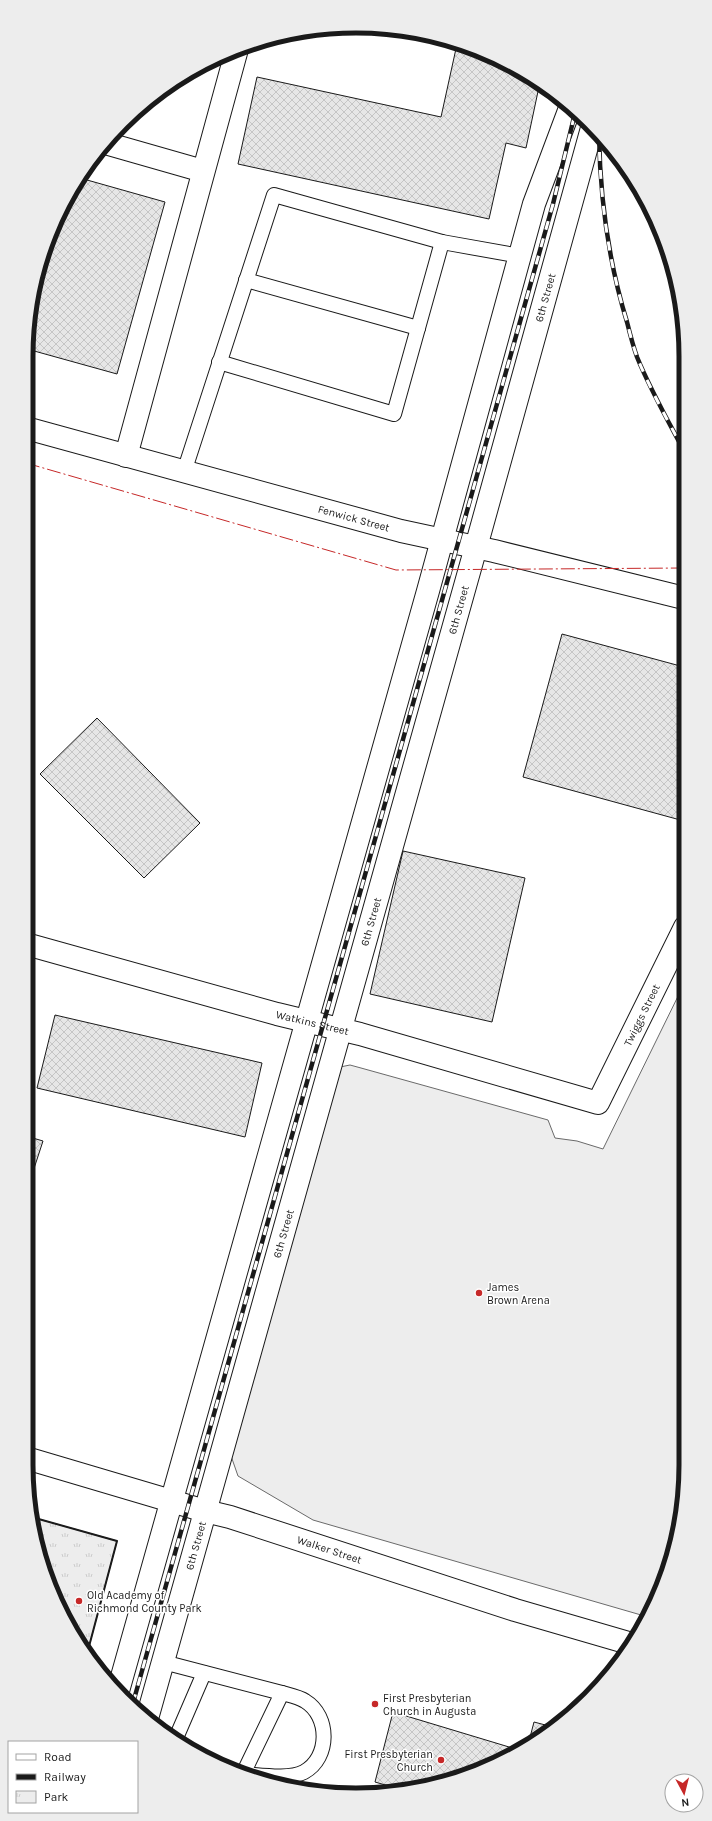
<svg xmlns="http://www.w3.org/2000/svg" width="712" height="1821" viewBox="0 0 712 1821" font-family="Karla,sans-serif">
<defs>
<pattern id="park-tufts" width="24" height="20" patternUnits="userSpaceOnUse"><rect width="24" height="20" fill="#ededed"/><path d="M3 7l-1-3M5 7V3M7 7l1-3M15 17l-1-3M17 17v-4M19 17l1-3" fill="none" stroke="#cbcbcb"/></pattern>
<pattern id="building-cross-hatch" width="8" height="8" patternUnits="userSpaceOnUse"><rect width="8" height="8" fill="#e6e6e6"/><path d="M0 0l8 8M0 8l8-8" fill="none" stroke="#c5c5c5"/></pattern>
</defs>
<rect width="100%" height="100%" fill="#fff"/>
<polygon fill="url(#park-tufts)" stroke="#6a6a6a" points="35,1518 117,1541 87,1654 70,1630 44,1571"/>
<polygon fill="#ededed" stroke="#6a6a6a" points="685,982 686,1465 675,1551 648,1617 313,1520 238,1476 230,1453 340,1067 350,1065 361,1068 548,1120 555,1138 577,1141 603,1149"/>
<g fill="url(#building-cross-hatch)" stroke="#1a1a1a">
<polygon points="457,44 540,82 526,148 506,143 489,219 238,164 257,77 441,117"/>
<polygon points="80,178 165,202 117,374 27,349 37,270 60,210"/>
<polygon points="562,634 684,667 684,821 523,777"/>
<polygon points="97,718 200,823 144,878 40,774"/>
<polygon points="403,851 525,878 492,1022 370,994"/>
<polygon points="55,1015 262,1063 245,1137 37,1088"/>
<polygon points="26,1136 43,1141 26,1193"/>
<polygon points="393,1712 519,1750 482,1770 421,1789 399,1789 375,1782"/>
<polygon points="534,1722 553,1727 539,1740 528,1745"/>
</g>
<g fill="none" stroke-linecap="round" stroke-linejoin="round">
<defs>
<g id="service">
<polyline points="246,280 418,328"/>
<polyline points="219,362 394,414 442,242"/>
<polyline points="184,472 274,195 442,242 520,256"/>
<polyline points="163,1662 282,1693 243,1774"/>
<polyline points="176,1738 204,1673"/>
<path d="M243,1774c17,1 46,6 61,-2 26,-14 26,-56 1,-71 -6,-4 -16,-6 -23,-8"/>
</g>
<g id="minor">
<polyline points="105,143 203,171"/>
<path id="s1" d="M26,428l375,103 93,20 190,47"/>
<polyline points="126,456 237,49"/>
<path id="s2" d="M26,944l251,70 83,20 238,69 87,-176"/>
<path id="s3" d="M26,1458l179,53 25,6 285,93 117,34"/>
<polyline points="118,1691 428,591 534,204 570,108"/>
<path id="s4" d="M148,1715l328,-1168 116,-419"/>
</g>
</defs>
<use href="#service" stroke="#1a1a1a" stroke-width="16"/>
<use href="#minor" stroke="#1a1a1a" stroke-width="24"/>
<use href="#service" stroke="#fff" stroke-width="14"/>
<use href="#minor" stroke="#fff" stroke-width="22"/>
<defs>
<g id="rail">
<path d="M599,134c1,64 9,126 28,188 3,12 6,24 10,35 13,32 30,62 46,92"/>
<polyline points="133,1703 553,204 575,113"/>
</g>
</defs>
<use href="#rail" stroke="#1a1a1a" stroke-width="4.5"/>
<use href="#rail" stroke="#fff" stroke-width="3" stroke-dasharray="9" stroke-linecap="butt"/>
<polyline stroke="#1a1a1a" stroke-width="2" points="35,1518 117,1541 87,1654"/>
<polyline stroke="#c62828" stroke-width="1" stroke-dasharray="14 3 2 3" stroke-linecap="butt" points="26,463 396,570 684,568"/>
</g>
<g fill="#c62828" stroke="#fff" stroke-width="1.5">
<circle cx="479" cy="1293" r="4"/>
<circle cx="79" cy="1601" r="4"/>
<circle cx="375" cy="1704" r="4"/>
<circle cx="441" cy="1760" r="4"/>
</g>
<g text-anchor="middle" dominant-baseline="central" stroke-width="3" stroke-linejoin="round" paint-order="stroke">
<g font-size="11" fill="#1a1a1a" stroke="#fff">
<text stroke="none"><textPath href="#s4" startOffset="1472">6th Street</textPath></text>
<text stroke="none"><textPath href="#s1" startOffset="340">Fenwick Street</textPath></text>
<text stroke="none"><textPath href="#s4" startOffset="1148">6th Street</textPath></text>
<text stroke="none"><textPath href="#s4" startOffset="824">6th Street</textPath></text>
<text stroke="none"><textPath href="#s2" startOffset="692">Twiggs Street</textPath></text>
<text stroke="none"><textPath href="#s2" startOffset="297">Watkins Street</textPath></text>
<text stroke="none"><textPath href="#s4" startOffset="500">6th Street</textPath></text>
<text stroke="none"><textPath href="#s4" startOffset="176">6th Street</textPath></text>
<text stroke="none"><textPath href="#s3" startOffset="317">Walker Street</textPath></text>
</g>
<g font-size="11" fill="#1a1a1a" stroke="#fff" text-anchor="start">
<text x="487" y="1287">James<tspan x="487" dy="13">Brown Arena</tspan></text>
<text x="87" y="1595">Old Academy of<tspan x="87" dy="13">Richmond County Park</tspan></text>
<text x="383" y="1698">First Presbyterian<tspan x="383" dy="13">Church in Augusta</tspan></text>
<text x="433" y="1754" text-anchor="end">First Presbyterian<tspan x="433" dy="13">Church</tspan></text>
</g>
</g>
<path d="M0 0H712V1821H0ZM356 33H356A323 323 0 0 1 679 356V1465A323 323 0 0 1 356 1788H356A323 323 0 0 1 33 1465V356A323 323 0 0 1 356 33Z" fill="#ededed" fill-rule="evenodd"/>
<path fill="none" stroke="#1a1a1a" stroke-width="5" d="M356 33H356A323 323 0 0 1 679 356V1465A323 323 0 0 1 356 1788H356A323 323 0 0 1 33 1465V356A323 323 0 0 1 356 33Z"/>
<rect x="8" y="1741" width="130" height="72" fill="#ffffff" stroke="#a3a3a3"/>
<rect x="16" y="1754" width="20" height="6" fill="#ffffff" stroke="#a3a3a3"/>
<text x="44" y="1761" font-size="12" fill="#1a1a1a">Road</text>
<rect x="16" y="1774" width="20" height="6" fill="#1a1a1a" stroke="#a3a3a3"/>
<text x="44" y="1781" font-size="12" fill="#1a1a1a">Railway</text>
<rect x="16" y="1791" width="20" height="12" fill="url(#park-tufts)" stroke="#a3a3a3"/>
<text x="44" y="1801" font-size="12" fill="#1a1a1a">Park</text>
<g transform="translate(684 1793) rotate(173)"><circle r="19" fill="#ffffff" stroke="#a3a3a3"/>
<path d="M0-3L7 15L0 10L-7 15Z" fill="#c62828"/>
<text y="-6" font-size="11" font-weight="bold" text-anchor="middle" fill="#1a1a1a">N</text>
</g>
</svg>
